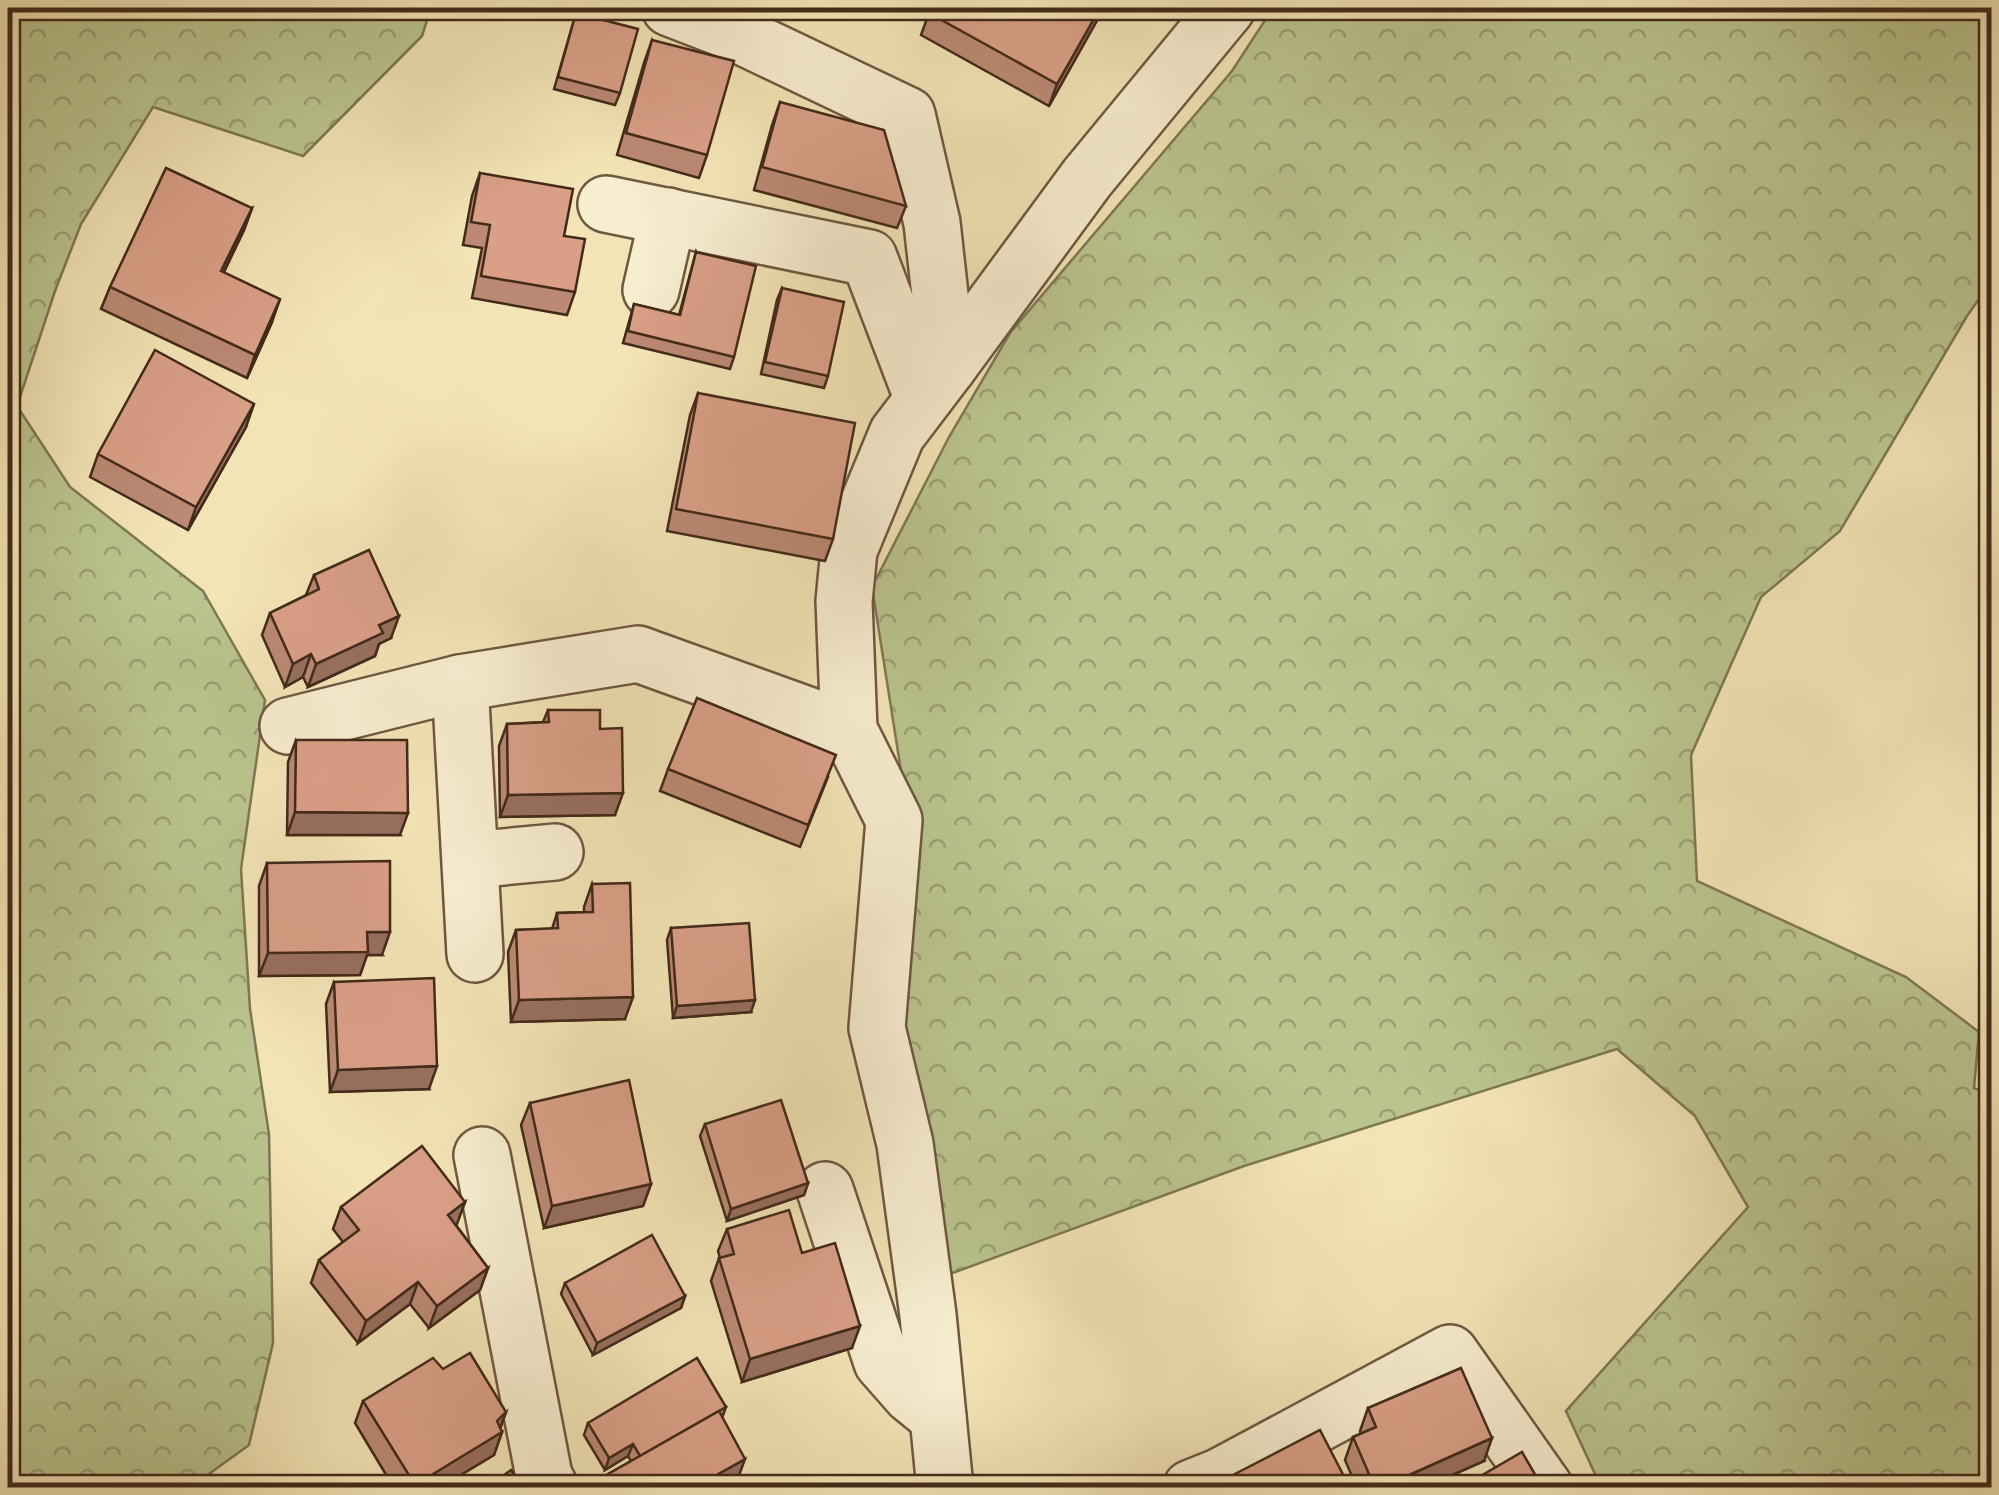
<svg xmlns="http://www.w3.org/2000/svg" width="1999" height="1495" viewBox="0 0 1999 1495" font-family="'IM FELL Great Primer',serif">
<defs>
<pattern id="forest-crowns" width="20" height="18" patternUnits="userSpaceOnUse" patternTransform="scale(2.5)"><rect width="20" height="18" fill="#bac48e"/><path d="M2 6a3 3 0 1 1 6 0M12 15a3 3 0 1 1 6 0" fill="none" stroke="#999f73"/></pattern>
</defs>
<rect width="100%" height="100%" fill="#f3e4b5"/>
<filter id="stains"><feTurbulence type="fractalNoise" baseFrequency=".002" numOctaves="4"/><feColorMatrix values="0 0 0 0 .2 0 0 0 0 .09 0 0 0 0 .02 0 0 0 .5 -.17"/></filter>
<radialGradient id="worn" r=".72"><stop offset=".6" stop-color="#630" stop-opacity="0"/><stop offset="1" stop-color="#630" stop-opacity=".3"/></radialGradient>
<g fill="url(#forest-crowns)" stroke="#7e7754" stroke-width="2.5">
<polygon points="8,8 431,8 422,36 303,156 153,107 81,224 55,291 17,406 70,487 203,591 265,700 241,869 250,1009 269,1134 273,1343 249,1445 191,1487 8,1488"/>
<polygon points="1273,8 1991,8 1991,282 1967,316 1840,531 1761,597 1691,755 1697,881 1906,977 1979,1032 1974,1088 1992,1096 1991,1487 1601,1487 1566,1411 1748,1207 1695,1116 1617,1049 1244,1166 939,1278 886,1112 910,828 872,587 949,437 1010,333 1232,71"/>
</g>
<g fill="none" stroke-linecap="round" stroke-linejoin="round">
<defs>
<g id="minor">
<polyline points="670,8 735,33 907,115 932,223 948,367"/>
<polyline points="606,204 869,258 922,397"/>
<polyline points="651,290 668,216"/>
<polyline points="288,726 460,683"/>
<polyline points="471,860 555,852"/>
<polyline points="475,954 460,683 638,654 849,730"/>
<polyline points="482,1155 544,1476 550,1488"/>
<polyline points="825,1190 882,1362 911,1395 938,1417"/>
<polyline points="945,1488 928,1315 905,1144 877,1028 894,820 849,730 844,601 849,550 897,434 948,367 1087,178 1227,8"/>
<polyline points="1191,1488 1221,1476 1450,1353 1545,1488"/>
</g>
</defs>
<use href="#minor" stroke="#6e5841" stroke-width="60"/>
<use href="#minor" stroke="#f7edcf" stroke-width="55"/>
</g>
<g fill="#bb8974" stroke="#422a1a" stroke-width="2.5">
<polygon points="1104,8 1049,106 921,35 929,13"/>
<polygon points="576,13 620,93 615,105 554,89"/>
<polygon points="652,40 707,155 699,178 617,155 644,63"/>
<polygon points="780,102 906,206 897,228 754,190 772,125"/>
<polygon points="480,173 564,236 575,292 567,315 472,298 482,248 463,245 472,196"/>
<polygon points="252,208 244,230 224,272 272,322 247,378 101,309 110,287"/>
<polygon points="696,252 734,357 730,369 623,343 634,304 679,315"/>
<polygon points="782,288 828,376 824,388 761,374 777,300"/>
<polygon points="698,393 833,539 825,561 667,531 690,415"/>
<polygon points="246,427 188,530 90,477 98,454"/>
<polygon points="314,575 391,638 379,644 375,656 308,687 303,677 285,687 262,635 270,613 306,595"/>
<polygon points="548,710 600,729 615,815 500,817 499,746 507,724 543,722"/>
<polygon points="296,740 400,835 287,835 288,762"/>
<polygon points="668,769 828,777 800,847 660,791"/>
<polygon points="267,863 382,955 367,955 360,975 259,976 259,886"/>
<polygon points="592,884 625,1019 511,1022 508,952 516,930 552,929 557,913 584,912 584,907"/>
<polygon points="671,928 751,1012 673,1018 667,940"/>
<polygon points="334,982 429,1089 330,1092 326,1004"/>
<polygon points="530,1103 651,1184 643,1206 544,1228 521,1125"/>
<polygon points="705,1124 808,1183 804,1195 727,1221 700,1136"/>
<polygon points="465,1202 456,1225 488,1268 480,1290 429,1328 410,1304 358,1343 311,1283 319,1260 343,1242 333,1229 341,1207"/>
<polygon points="727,1229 802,1253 852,1348 742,1382 711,1281 719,1258 720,1258 718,1251"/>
<polygon points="565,1283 685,1296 681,1308 593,1355 561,1294"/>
<polygon points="443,1369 506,1412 500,1429 502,1432 494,1455 439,1488 394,1488 355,1423 363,1401"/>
<polygon points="726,1407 722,1418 737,1481 726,1488 594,1488 596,1481 631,1461 628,1456 605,1470 584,1435 588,1423"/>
<polygon points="1368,1408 1484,1461 1423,1488 1357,1488 1345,1460 1353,1437 1361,1434 1360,1431"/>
<polygon points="1231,1476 1350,1488 1227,1488"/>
</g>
<g fill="#986f5e" stroke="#422a1a" stroke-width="2.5">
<polygon points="1100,8 1104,8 1049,106 1057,84"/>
<polygon points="252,208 244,230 213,294 221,271"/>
<polygon points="280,299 272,322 247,378 255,355"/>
<polygon points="254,404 246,427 188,530 196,507"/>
<polygon points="399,616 391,638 379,644 375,656 308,687 316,664 379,625"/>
<polygon points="311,654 303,677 285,687 293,664"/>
<polygon points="623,793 615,815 500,817 508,795"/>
<polygon points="295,812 408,813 400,835 287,835"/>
<polygon points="367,932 390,932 382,955 367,955 360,975 259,976 268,953"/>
<polygon points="633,997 625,1019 511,1022 519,1000"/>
<polygon points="755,1000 751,1012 673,1018 677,1006"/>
<polygon points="437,1066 429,1089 330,1092 338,1070"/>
<polygon points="808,1183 804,1195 727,1221 731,1209"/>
<polygon points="651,1184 643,1206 544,1228 552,1206"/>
<polygon points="465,1202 457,1224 440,1238 448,1215"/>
<polygon points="488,1268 480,1290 429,1328 437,1306"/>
<polygon points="418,1282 410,1304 358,1343 366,1321"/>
<polygon points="685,1296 681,1308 593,1355 597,1343"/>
<polygon points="860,1326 852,1348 742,1382 750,1359"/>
<polygon points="506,1412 498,1434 502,1432 494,1455 439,1488 414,1488 415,1485"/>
<polygon points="1492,1438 1484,1461 1423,1488 1380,1488"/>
<polygon points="633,1444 628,1456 605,1470 609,1458"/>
<polygon points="745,1459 737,1481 726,1488 698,1488 699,1485"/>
</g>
<g fill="#d99f87" stroke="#422a1a" stroke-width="2.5">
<polygon points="932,8 1100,8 1057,84 929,13"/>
<polygon points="576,13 638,29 620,93 558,77"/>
<polygon points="652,40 734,61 707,155 626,133"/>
<polygon points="780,102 884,130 906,206 762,167"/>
<polygon points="166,168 252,208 221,271 280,299 255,355 110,287"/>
<polygon points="480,173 573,189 564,236 585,239 575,292 481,276 490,225 471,222"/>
<polygon points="696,252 756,266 734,357 628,331 634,304 680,315"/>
<polygon points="782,288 844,302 828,376 765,362"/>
<polygon points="155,350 254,404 196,507 98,454"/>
<polygon points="698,393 855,423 833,539 676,509"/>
<polygon points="369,550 399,616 379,625 383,633 316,664 311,654 293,664 270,613 319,589 314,575"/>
<polygon points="697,698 836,755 808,825 668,769"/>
<polygon points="548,710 600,710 600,729 622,728 623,793 508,795 507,724 549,722"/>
<polygon points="296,740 407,740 408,813 295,812"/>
<polygon points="390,861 390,932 367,932 368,952 268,953 267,863"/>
<polygon points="630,883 633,997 519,1000 516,930 558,928 557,913 593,912 592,884"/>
<polygon points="749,923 755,1000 677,1006 671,928"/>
<polygon points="434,978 437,1066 338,1070 334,982"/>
<polygon points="629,1080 651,1184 552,1206 530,1103"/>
<polygon points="781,1100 808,1183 731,1209 705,1124"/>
<polygon points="422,1146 465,1202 448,1215 488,1268 437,1306 418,1282 366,1321 319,1260 359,1230 341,1207"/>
<polygon points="789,1210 802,1253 835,1243 860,1326 750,1359 719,1258 734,1254 727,1229"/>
<polygon points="652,1235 685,1296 597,1343 565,1283"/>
<polygon points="470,1353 506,1412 497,1421 502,1432 415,1485 363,1401 433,1358 443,1369"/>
<polygon points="697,1358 726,1407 640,1456 633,1444 609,1458 588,1423"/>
<polygon points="1461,1368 1492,1438 1380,1488 1375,1488 1353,1437 1376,1427 1368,1408"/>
<polygon points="719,1411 745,1459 699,1485 701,1488 600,1488 596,1481"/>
<polygon points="1320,1430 1350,1488 1237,1488 1231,1476"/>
<polygon points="1522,1452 1543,1488 1460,1488"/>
<polygon points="511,1470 522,1488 486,1488"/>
<polygon points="1208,1478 1212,1488 1189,1488"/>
<polygon points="751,1482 754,1488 741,1488"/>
</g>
<rect width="1999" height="1495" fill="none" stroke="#f3e4b5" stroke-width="40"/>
<rect x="10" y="10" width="1979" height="1475" fill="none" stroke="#422a1a" stroke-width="5"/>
<rect x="20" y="20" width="1959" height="1455" fill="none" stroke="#422a1a" stroke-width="2.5"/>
<rect width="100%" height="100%" filter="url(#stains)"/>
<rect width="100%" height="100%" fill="url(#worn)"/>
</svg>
